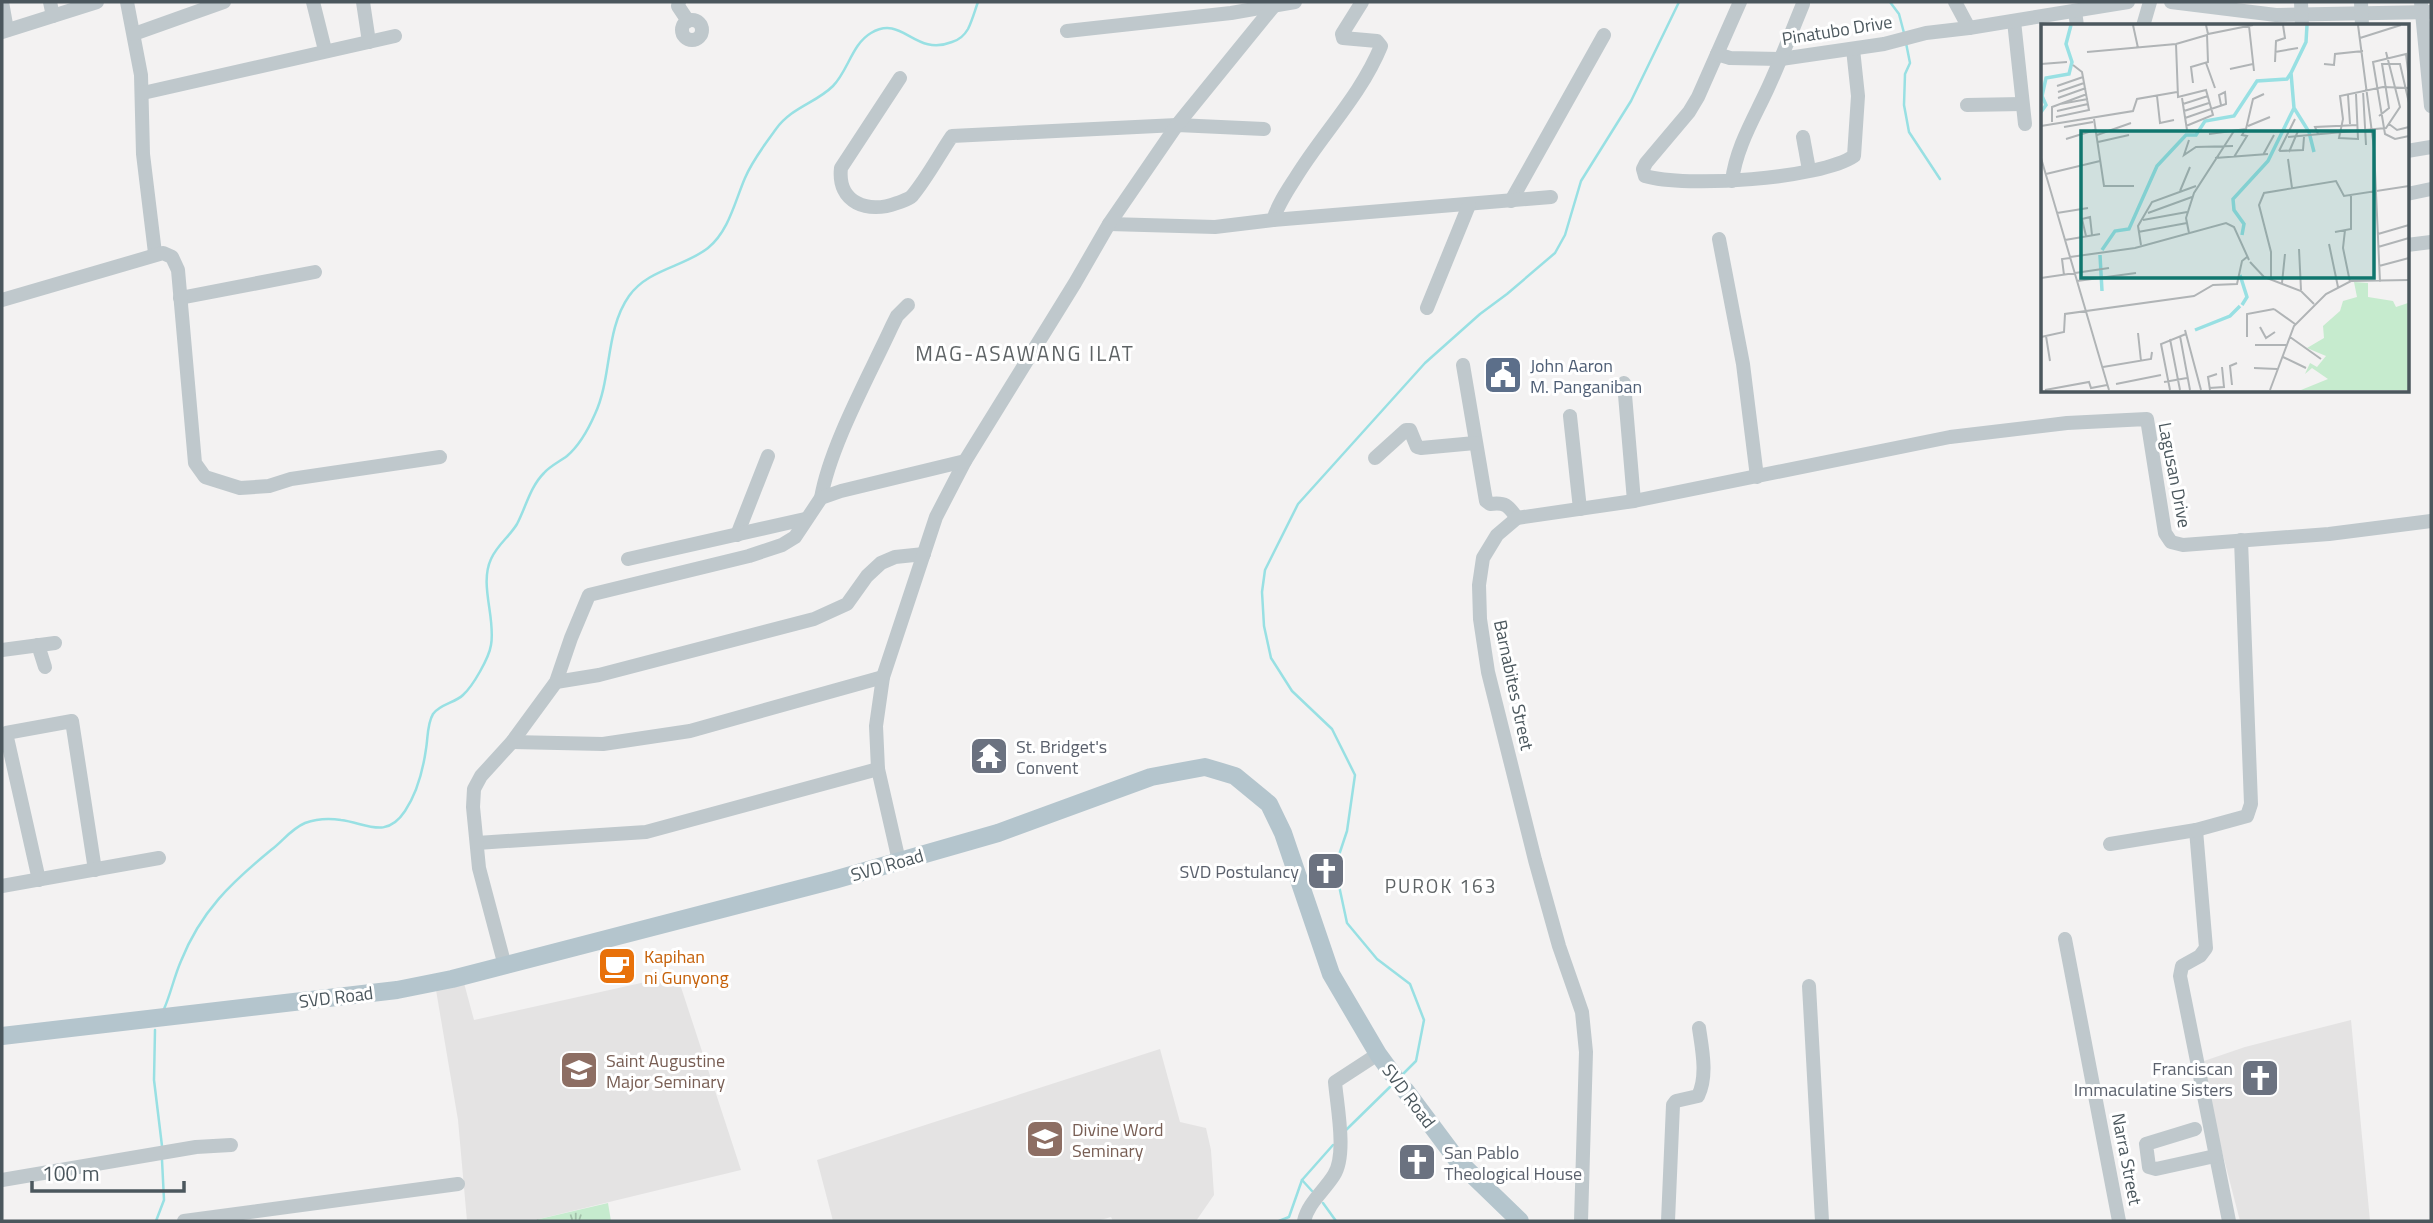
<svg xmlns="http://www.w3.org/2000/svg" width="2433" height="1223" viewBox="0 0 2433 1223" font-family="'Titillium Web',sans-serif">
<defs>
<pattern id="park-tufts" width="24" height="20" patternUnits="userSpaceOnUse" patternTransform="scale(1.75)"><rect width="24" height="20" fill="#c6ebce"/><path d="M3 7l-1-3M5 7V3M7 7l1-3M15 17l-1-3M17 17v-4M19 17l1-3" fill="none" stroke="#a3c1aa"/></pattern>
</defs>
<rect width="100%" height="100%" fill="#f3f2f2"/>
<g fill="#e4e3e3">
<polygon points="677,975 741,1170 531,1221 467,1221 458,1120 436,990 464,983 474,1020"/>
<polygon points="2351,1020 2370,1221 2240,1221 2218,1136 2204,1061 2245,1047"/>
<polygon points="1160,1049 1180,1122 1206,1128 1211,1150 1214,1195 1196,1221 1113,1221 1111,1217 1097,1221 833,1221 817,1160"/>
</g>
<polygon fill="url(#park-tufts)" points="608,1203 611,1221 531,1221"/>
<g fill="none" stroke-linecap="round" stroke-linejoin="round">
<g stroke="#98e0e3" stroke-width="2.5">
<polyline points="1890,2 1899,14 1904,33"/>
<polyline points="1906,43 1910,63 1905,74 1904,105 1909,132 1940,179"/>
<path d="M164,1009c7,-16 10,-32 17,-48 20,-50 50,-78 90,-111 12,-9 20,-21 34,-27 11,-4 24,-5 36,-3 25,3 45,20 64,-9 12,-18 18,-41 21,-62 2,-11 1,-25 7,-35 7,-10 22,-11 30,-19 10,-9 26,-37 28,-50 5,-27 -12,-60 0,-86 6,-14 19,-23 26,-35 9,-17 13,-37 27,-51 6,-7 15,-11 23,-17 13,-11 21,-26 28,-42 17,-36 10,-84 34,-118 19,-27 55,-29 79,-48 21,-17 27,-47 37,-70 7,-17 20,-34 31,-49 16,-22 40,-26 57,-43 15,-15 19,-42 38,-53 32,-19 43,24 81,9 7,-2 12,-6 16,-13 4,-8 7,-19 10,-27"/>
<polyline points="155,1030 154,1080 162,1146"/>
<polyline points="1401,1076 1416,1061 1424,1020 1410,984 1377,959 1347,923 1335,867 1347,831 1355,775 1332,729 1292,691 1271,658 1264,626 1262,592 1265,570 1298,504 1425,363 1480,314 1507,294 1555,253 1565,235 1581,181 1631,101 1679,2"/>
<polyline points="1346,1130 1394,1083"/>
<polyline points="1302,1180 1312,1191"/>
<polyline points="1323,1203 1336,1221"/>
<polyline points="156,1221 164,1200 162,1160"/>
<polyline points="1279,1221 1289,1217 1302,1180 1333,1145"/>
</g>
<g stroke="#bfc8cc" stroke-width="14">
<polyline points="2,2 7,30"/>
<polyline points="50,2 53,16"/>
<polyline points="127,2 141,75 143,154 155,253"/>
<polyline points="313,2 325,50"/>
<polyline points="363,2 369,42"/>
<polyline points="679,2 678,6 688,21"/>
<path d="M1740,2l-42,95 -9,15 -43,51 -3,6 2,7c40,12 175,3 209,-20l4,-60 -5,-47"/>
<polyline points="1955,2 1969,28"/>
<polyline points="2171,2 2276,15 2431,12"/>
<polyline points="2301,2 2302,26"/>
<polyline points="2361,2 2362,26"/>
<polyline points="2421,2 2431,106"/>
<polyline points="2075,11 2077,26"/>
<circle cx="692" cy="30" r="10"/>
<polyline points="2014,21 2025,124"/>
<polyline points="2143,26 2150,2"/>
<polyline points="1067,31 1231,13 1295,2"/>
<polyline points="2,32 97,2"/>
<polyline points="134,34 224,2"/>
<polyline points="1717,54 1730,58 1781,59 1884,44 1926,33 1969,28 2128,2"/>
<path d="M900,78l-59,90c-4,35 27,46 56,35 5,-2 11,-3 15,-7 15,-18 27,-41 40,-60l225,-11 87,4"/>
<polyline points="143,93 395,36"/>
<polyline points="1967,105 2022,104"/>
<polyline points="1803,137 1809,170"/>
<polyline points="2407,151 2431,147"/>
<path d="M1732,181c4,-33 21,-61 35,-91 13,-28 24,-57 36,-86"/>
<polyline points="2407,194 2431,189"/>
<polyline points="1511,201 1604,35"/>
<path d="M1273,220c5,-16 14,-29 23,-43 27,-44 65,-82 85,-131l-4,-5 -34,-3 -1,-4 20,-32"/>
<polyline points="1109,224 1215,227 1273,220 1551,197"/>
<polyline points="1719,239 1743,364 1757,477"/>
<polyline points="2407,245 2431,242"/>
<polyline points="180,298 315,272"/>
<polyline points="2,300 163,253 172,257 178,270 195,463 205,477 240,488 269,486 291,479 440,457"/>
<polyline points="1427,308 1469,205"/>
<path d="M1463,365l23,136 4,3c15,-2 18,1 27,14"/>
<polyline points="1624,383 1634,501"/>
<polyline points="1570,416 1580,509"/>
<polyline points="1375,458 1406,430 1410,430 1417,447 1421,448 1475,443"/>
<path d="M821,498c9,-52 48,-122 71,-172l5,-10 11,-11"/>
<polyline points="737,535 768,456"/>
<polyline points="628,559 805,519"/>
<polyline points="38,645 45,667"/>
<polyline points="2,650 55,643"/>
<polyline points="556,682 599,675 814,619 847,604 867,576 881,563 895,557 924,554"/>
<polyline points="512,742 603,744 690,731 883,677"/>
<polyline points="2196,830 2206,948 2200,956 2182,966 2180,976 2229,1221"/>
<polyline points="477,843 646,832 878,769"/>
<polyline points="2110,844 2196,830 2247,816 2251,804 2241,540"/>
<polyline points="899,861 878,769 876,726 883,677 936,517 965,461 1075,283 1109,224 1177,125 1273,7"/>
<polyline points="39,880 6,733 72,721 95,870"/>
<polyline points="2,886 159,858"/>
<polyline points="2065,939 2119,1221"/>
<polyline points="505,966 479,868 473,807 474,789 481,776 512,742 556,682 571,638 589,595 749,556 782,545 795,537 821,498 841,491 965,461"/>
<polyline points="1809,986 1822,1221"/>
<polyline points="2195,1129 2146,1144 2149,1167 2156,1169 2215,1156"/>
<polyline points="2,1180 196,1147 231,1145"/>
<polyline points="184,1221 458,1184"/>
<path d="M1304,1221c4,-18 20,-30 30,-46 13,-20 3,-69 1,-93l43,-28"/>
<polyline points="1581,1221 1586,1052 1582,1012 1559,946 1535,860 1488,672 1480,619 1479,585 1483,558 1497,535 1517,518 1634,501 1950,437 2067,423 2147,419 2165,533 2171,542 2183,545 2329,534 2431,521"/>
<path d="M1668,1221l5,-116 3,-4 22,-5c10,-20 4,-47 1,-68"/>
</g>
<g stroke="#b4c5cd" stroke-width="18">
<polyline points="2,1036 397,990 452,979 834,880 998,833 1151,777 1205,767 1235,776 1269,804 1283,833 1331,974 1378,1054 1394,1076"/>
<polyline points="1405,1090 1458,1161 1520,1221"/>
</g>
</g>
<defs>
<symbol id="civic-square" viewBox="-11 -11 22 22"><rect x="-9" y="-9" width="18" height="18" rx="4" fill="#5c6f8a" stroke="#fff"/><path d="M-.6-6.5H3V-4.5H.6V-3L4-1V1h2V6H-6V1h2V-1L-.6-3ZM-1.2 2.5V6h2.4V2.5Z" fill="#fff"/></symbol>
<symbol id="temple-square" viewBox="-11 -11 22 22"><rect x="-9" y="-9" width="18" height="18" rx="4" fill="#6b7280" stroke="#fff"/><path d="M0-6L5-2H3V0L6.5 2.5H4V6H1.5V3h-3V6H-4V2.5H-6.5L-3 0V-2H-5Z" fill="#fff"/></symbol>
<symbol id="church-square" viewBox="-11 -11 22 22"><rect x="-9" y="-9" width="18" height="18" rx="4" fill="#6b7280" stroke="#fff"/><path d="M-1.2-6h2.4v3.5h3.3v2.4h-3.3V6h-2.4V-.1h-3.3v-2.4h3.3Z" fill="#fff"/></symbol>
<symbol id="cafe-square" viewBox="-11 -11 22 22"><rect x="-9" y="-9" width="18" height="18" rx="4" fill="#e8710a" stroke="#fff"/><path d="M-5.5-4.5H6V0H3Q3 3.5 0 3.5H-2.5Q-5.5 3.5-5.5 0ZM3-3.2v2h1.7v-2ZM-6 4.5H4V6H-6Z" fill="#fff"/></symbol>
<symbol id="university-square" viewBox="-11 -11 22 22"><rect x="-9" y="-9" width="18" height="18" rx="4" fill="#8d6e63" stroke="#fff"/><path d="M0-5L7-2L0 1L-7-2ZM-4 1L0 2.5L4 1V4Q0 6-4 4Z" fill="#fff"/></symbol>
</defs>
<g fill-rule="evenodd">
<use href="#civic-square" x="1481" y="353" width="44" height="44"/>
<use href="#temple-square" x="967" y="734" width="44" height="44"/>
<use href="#church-square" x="1304" y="849" width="44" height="44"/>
<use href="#cafe-square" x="595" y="944" width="44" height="44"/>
<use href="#university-square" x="557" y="1048" width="44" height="44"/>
<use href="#church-square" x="2238" y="1056" width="44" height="44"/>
<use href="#university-square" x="1023" y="1117" width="44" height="44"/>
<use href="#church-square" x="1395" y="1140" width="44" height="44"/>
</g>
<g text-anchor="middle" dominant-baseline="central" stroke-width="6" stroke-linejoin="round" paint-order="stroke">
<g font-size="18" fill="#4b575d" stroke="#fff">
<text transform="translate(1837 30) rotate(-9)">Pinatubo Drive</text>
<text transform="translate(2175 475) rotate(79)">Lagusan Drive</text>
<text transform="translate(1514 685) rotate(78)">Barnabites Street</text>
<text transform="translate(887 865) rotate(-16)">SVD Road</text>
<text transform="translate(336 997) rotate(-7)">SVD Road</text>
<text transform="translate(1409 1096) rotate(53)">SVD Road</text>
<text transform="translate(2127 1159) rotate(79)">Narra Street</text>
</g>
<g font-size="18" fill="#4e5e75" stroke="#fff" text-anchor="start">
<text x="1530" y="365">John Aaron<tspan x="1530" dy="21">M. Panganiban</tspan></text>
</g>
<g font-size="18" fill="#5b616d" stroke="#fff" text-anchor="start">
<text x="1016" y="746">St. Bridget's<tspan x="1016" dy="21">Convent</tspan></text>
<text x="1299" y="871" text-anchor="end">SVD Postulancy</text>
<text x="2233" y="1068" text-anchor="end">Franciscan<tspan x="2233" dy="21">Immaculatine Sisters</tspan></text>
<text x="1444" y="1152">San Pablo<tspan x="1444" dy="21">Theological House</tspan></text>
</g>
<g font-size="18" fill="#c56008" stroke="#fff" text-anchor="start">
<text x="644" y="956">Kapihan<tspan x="644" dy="21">ni Gunyong</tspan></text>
</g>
<g font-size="18" fill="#785e54" stroke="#fff" text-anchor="start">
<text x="606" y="1060">Saint Augustine<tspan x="606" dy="21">Major Seminary</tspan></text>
<text x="1072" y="1129">Divine Word<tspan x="1072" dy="21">Seminary</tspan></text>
</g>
<g font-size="19" letter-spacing="2" fill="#5e6365" stroke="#fff">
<text x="1441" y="885">PUROK 163</text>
</g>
<g font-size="21" letter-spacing="2" fill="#5e6365" stroke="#fff">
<text x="1025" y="353">MAG-ASAWANG ILAT</text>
</g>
</g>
<g transform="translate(2041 24)">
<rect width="368" height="368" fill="#f3f2f2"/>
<path d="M313,258l14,1v14l25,4 3,6 12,-4v87h-107l27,-11 -16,-11 -7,6 5,-11 7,4 9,-11 -19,-8 17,-10 -1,-12 17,-15 3,-10 14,-4z" fill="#c6ebce"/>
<path fill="none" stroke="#98e0e3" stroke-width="3.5" d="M250,49l15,-31 1,-17M253,84l15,24 5,20M0,88l5,-7 -4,-9 4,-18 23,-4 3,-12 -6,-18 5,-19M201,211l2,-11 -10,-14 -1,-11 35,-38 26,-53 -3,-35M61,226l13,-19 14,-2 28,-63 29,-31h10l9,-14 29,-5 23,-35 30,-2 4,-6M59,231l2,36M199,251l7,22 -5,8M154,306l35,-14 10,-10"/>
<path fill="none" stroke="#b0b4b6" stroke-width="2" d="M92,1l5,23M165,1l2,9 45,-9M317,1l16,123 6,134M208,2l5,45M319,14l41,-13M135,20l2,53 28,-7 7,25 -27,11M46,28l89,-8 31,-9M234,28l23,-4M234,38l1,-21 9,-3 -2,-13M165,39l9,25M0,40l26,-2M283,40l10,1 1,-11 28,-3M189,45l23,-5M368,56l-3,-26 -33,8 12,72 10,5 14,-3M152,59l-2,-16 17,-5 -1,-28M16,62l26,-9M322,67l3,54M17,68l26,-9M315,70l2,45 -19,-1 4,-19 -3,-23 43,-9 26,1M307,71l2,29M116,72l3,27 14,-3M17,74l28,-10M141,74l5,32M19,80l28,-5M142,80l25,-8M170,85l15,-5v-1l-1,-11 -6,3 2,10M16,87l31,-7M143,87l25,-8M338,92l10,-8 -7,-44h18l9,39M15,93l33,-7 -7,-38 -9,-7M144,94l26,-9M53,95l10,67h30M11,98v-15l35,-13M348,100l8,6 12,-3M0,102l92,-15 4,-12 40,-7M207,102l22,-9M23,103l29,-5M168,110l37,-5 7,-30 11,-5M277,110l-3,-7 43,-2M56,111l34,-12M247,113l98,-9 14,-21 -14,-55M25,115l29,-9M148,116l-5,15 12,-8 37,-1M57,118l31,-7M238,127l24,-1 1,-13M238,127l16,-32M248,128l9,-21M222,131l11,-20M193,133l13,-21 -5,-1 3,-5M0,134l68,232M174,134l53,-4M247,135l4,29M5,150l54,-13M139,167l10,-24M16,189l31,-5M107,189l44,-16M102,196l44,-8M304,206l-2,18 7,34M97,208l49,-9M294,208l16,-3v-33M148,209l-3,-15 8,-25 40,-62M337,210l31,-9M45,212l-4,-17 8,-2 2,18M24,216l35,-6M288,220l9,43M100,221l-3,-19 14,-24 44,-16M337,223l31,-9M258,225l2,41M29,233l65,-9 91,-25 8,4 15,33M209,238l14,15 37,14 13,13M338,242l30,-8M23,251l-2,-16 8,-1M0,254l68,-10M230,256v-28l-12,-47 5,-12 72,-12 8,15 65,-10M36,257l59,-8M241,259l3,-29M233,285l21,15M219,303l6,11 9,-6M144,306l16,60M97,309l3,28M5,312l4,25M139,312l10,54M0,313l23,-5 1,-18 129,-18 19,-11 24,-1 5,-23 5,-4M206,313v-23l27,-5M249,313l31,22M129,315l10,51M214,321h31M242,333l23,11M62,343l48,-8 1,-7M213,344l23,1M123,358l23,-4M75,360l45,-9M191,361l-2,-19 7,-3M168,364l15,-1 -2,-20M4,366l44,-8 2,6 16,-3M129,366l-9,-46 25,-10M169,366l-2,-13 9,-3M229,366l24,-64 32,-32 25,-13 58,-1"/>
<path fill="#0f766e" fill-opacity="0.15" stroke="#0f766e" stroke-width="3.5" d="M40,107h293v147h-293z"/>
<rect width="368" height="368" fill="none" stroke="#4b575d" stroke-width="3.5"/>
</g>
<rect width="2433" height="1223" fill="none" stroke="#4b575d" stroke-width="7"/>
<path d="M32 1181v10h152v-10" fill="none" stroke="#4b575d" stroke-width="3.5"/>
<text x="42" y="1181" font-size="21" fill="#4b575d" stroke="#ffffff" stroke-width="5" paint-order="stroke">100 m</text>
</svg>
